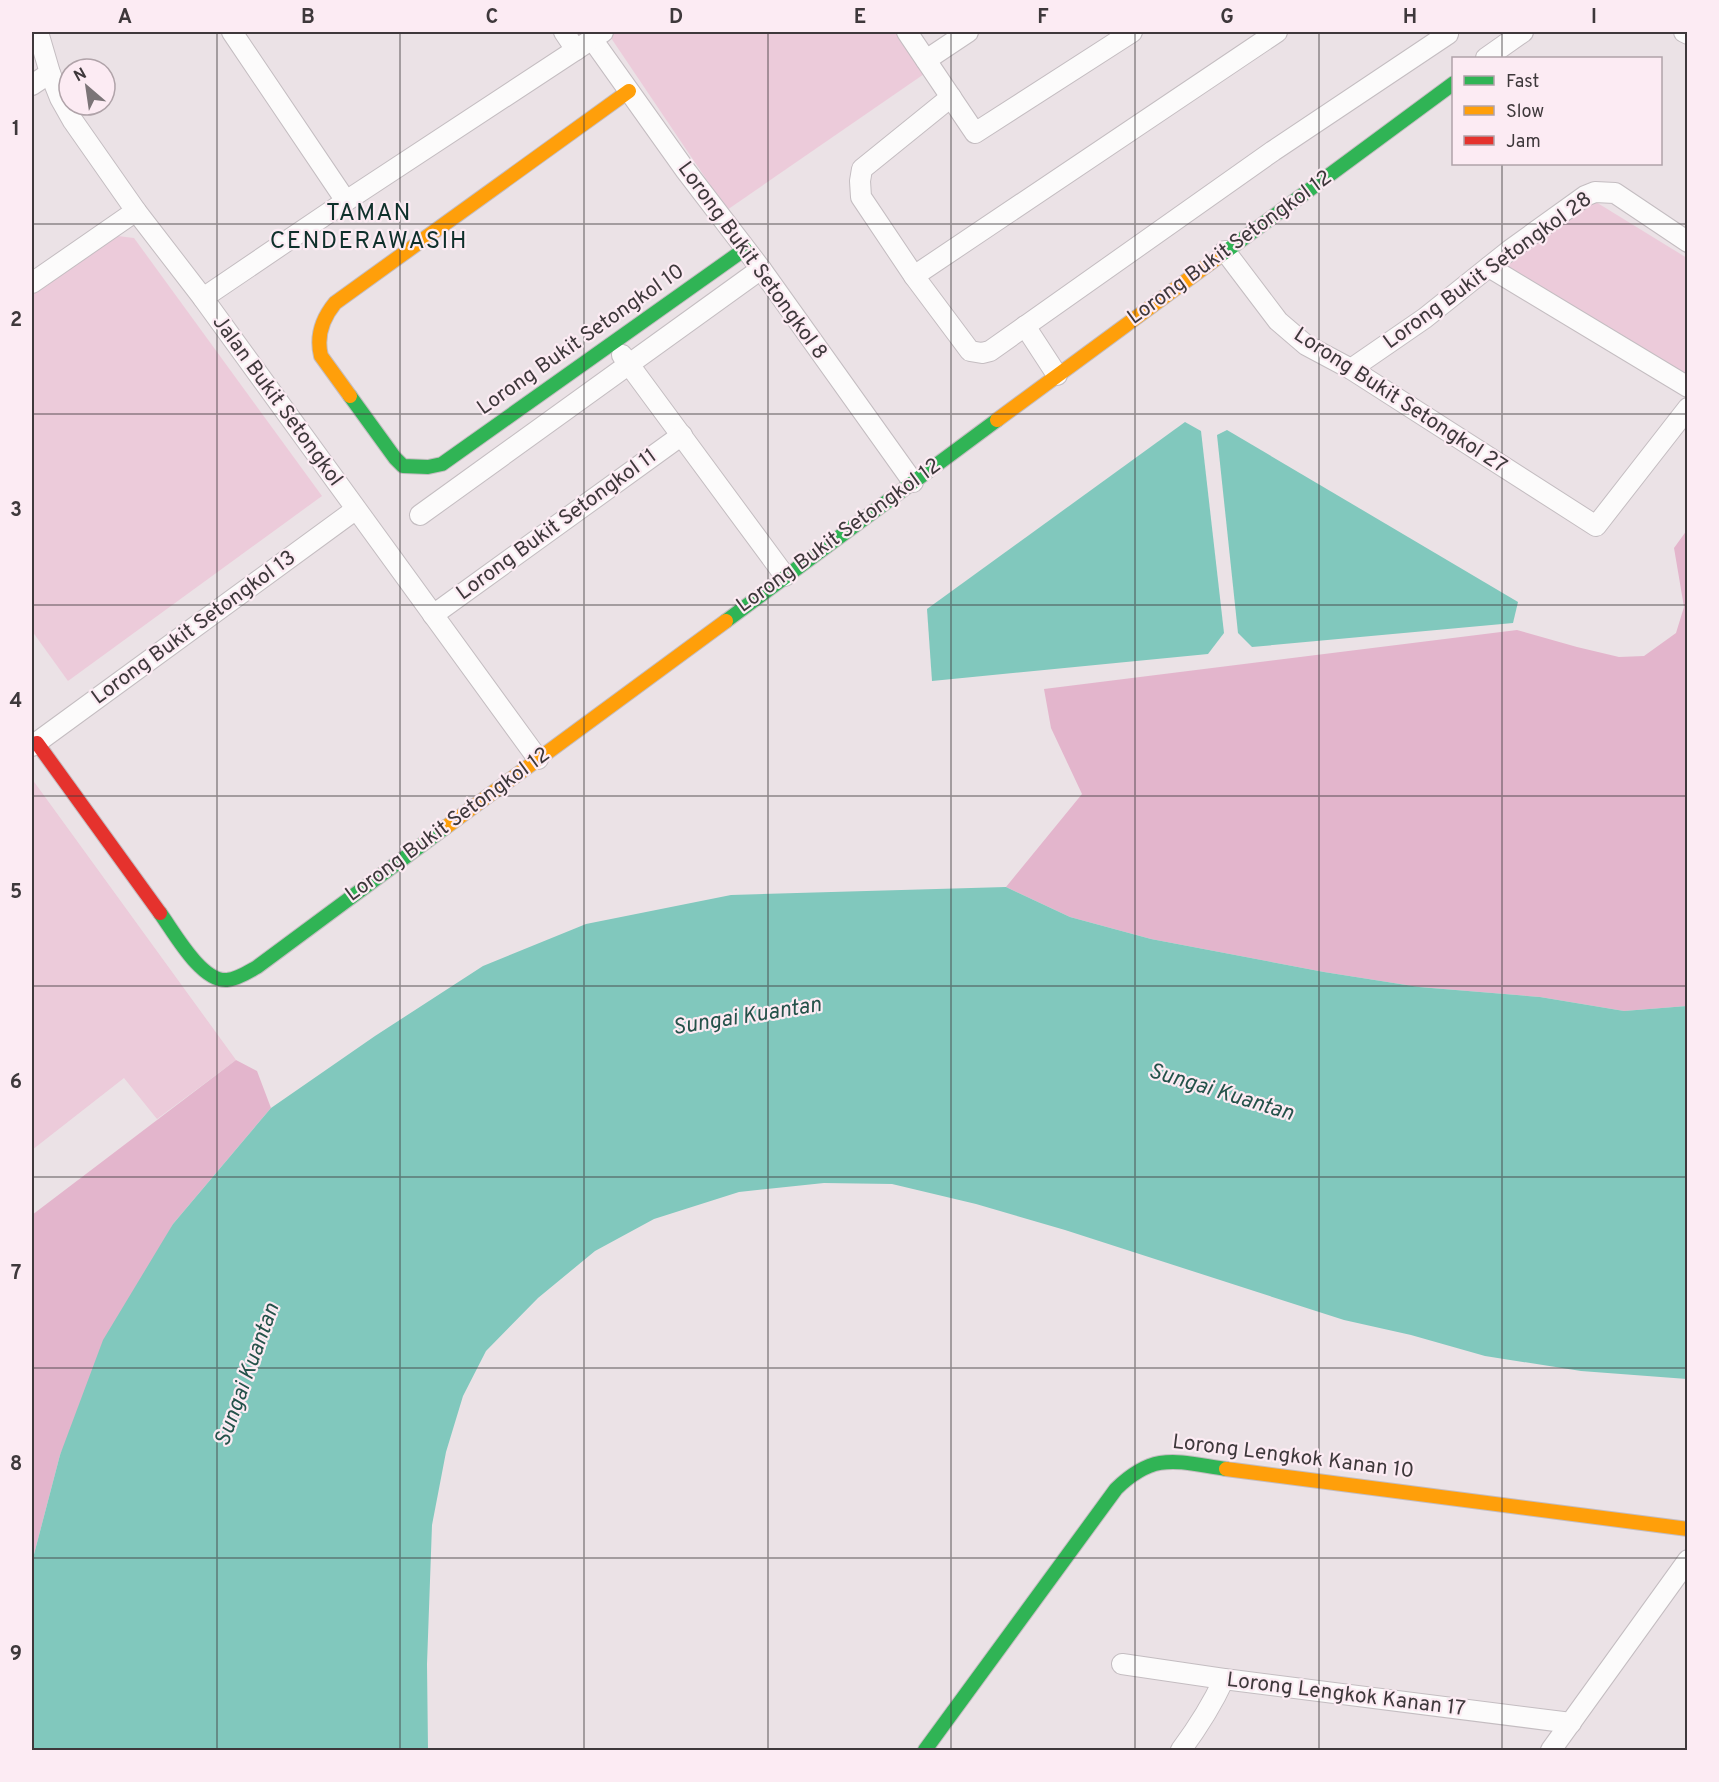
<svg xmlns="http://www.w3.org/2000/svg" width="1719" height="1782" viewBox="0 0 1719 1782" font-family="Overpass,sans-serif">
<rect width="100%" height="100%" fill="#ebe2e6"/>
<g fill="#eccbda">
<polygon points="607,32 898,32 927,72 727,210"/>
<polygon points="1591,199 1687,258 1687,387 1494,265"/>
<polygon points="110,235 134,238 322,496 68,681 32,631 32,290"/>
<polygon points="32,779 236,1060 157,1119 124,1078 32,1150"/>
</g>
<g fill="#e3b5cc">
<polygon points="1687,530 1687,1006 1624,1011 1540,997 1419,987 1324,972 1151,939 1070,917 1006,887 1082,794 1051,728 1044,689 1517,630 1577,647 1619,657 1644,656 1676,633 1684,607 1674,548"/>
<polygon points="236,1060 257,1071 271,1108 173,1224 60,1455 32,1562 32,1215"/>
</g>
<g fill="#81c8bd">
<polygon points="1185,422 1201,431 1224,633 1208,654 932,681 927,609"/>
<polygon points="1227,430 1518,602 1513,623 1252,647 1238,633 1217,435"/>
<polygon points="1006,887 1070,917 1151,939 1324,972 1419,987 1540,997 1624,1011 1687,1006 1687,1379 1581,1371 1485,1356 1411,1335 1344,1320 1065,1230 976,1204 892,1184 824,1183 739,1192 654,1219 595,1251 538,1298 486,1351 463,1396 446,1452 432,1525 427,1664 428,1750 32,1750 32,1562 60,1455 103,1340 173,1224 271,1108 375,1036 483,966 586,924 731,895"/>
</g>
<g fill="none" stroke-linecap="round" stroke-linejoin="round">
<defs>
<g id="street">
<polyline points="38,32 50,73 60,98 73,121 136,211 203,298 538,759"/>
<polyline points="232,32 346,201"/>
<polyline points="564,32 576,50"/>
<polyline points="907,32 975,133 1132,32"/>
<polyline points="1684,32 1688,34"/>
<polyline points="592,39 686,171 761,269 913,482"/>
<polyline points="1486,58 1523,32"/>
<polyline points="926,60 968,32"/>
<polyline points="32,85 50,73"/>
<polyline points="951,97 862,169 860,181 861,197 914,276 970,351 982,353 990,351 1273,151 1448,34"/>
<polyline points="1225,251 1278,321 1306,345 1351,369 1596,526 1688,408"/>
<polyline points="1489,267 1688,387"/>
<polyline points="914,276 1277,32"/>
<polyline points="32,283 136,211"/>
<polyline points="203,298 346,201 603,32"/>
<polyline points="1025,326 1057,375"/>
<polyline points="622,355 785,576"/>
<polyline points="1351,369 1425,318 1510,250 1585,196 1595,192 1615,193 1688,242"/>
<polyline points="420,515 761,269"/>
<polyline points="433,615 682,435"/>
<polyline points="32,746 355,510"/>
<polyline points="1122,1664 1224,1679 1571,1723"/>
<path d="M1181,1750c17,-23 31,-45 43,-71"/>
<polyline points="1551,1750 1688,1560"/>
</g>
<g id="fast">
<polyline points="1217,258 1454,83"/>
<polyline points="350,396 395,458 403,466 428,467 442,464 745,249"/>
<polyline points="726,621 997,420"/>
<path d="M160,913c14,19 41,69 67,67 11,-1 21,-8 30,-13l189,-140"/>
<path d="M925,1750l191,-261c39,-38 61,-27 110,-20"/>
</g>
<g id="slow">
<path d="M350,396l-29,-40c-5,-20 1,-37 14,-53l294,-212"/>
<polyline points="997,420 1217,258"/>
<polyline points="446,827 726,621"/>
<polyline points="1226,1469 1688,1529"/>
</g>
<polyline id="jam" points="37,743 160,913"/>
</defs>
<use href="#street" stroke="#c4bdc1" stroke-width="22"/>
<use href="#fast" stroke="#c4bdc1" stroke-width="16"/>
<use href="#slow" stroke="#c4bdc1" stroke-width="16"/>
<use href="#jam" stroke="#c4bdc1" stroke-width="16"/>
<use href="#street" stroke="#fcfbfb" stroke-width="20"/>
<use href="#fast" stroke="#30b455" stroke-width="14"/>
<use href="#slow" stroke="#ff9f0a" stroke-width="14"/>
<use href="#jam" stroke="#e5322d" stroke-width="14"/>
</g>
<path fill="none" stroke="#3e383b" stroke-width="1.5" stroke-opacity="0.55" d="M217,32v1718M400,32v1718M584,32v1718M768,32v1718M951,32v1718M1135,32v1718M1319,32v1718M1502,32v26M1502,164v1586M32,224h1656M32,414h1656M32,605h1656M32,796h1656M32,986h1656M32,1177h1656M32,1368h1656M32,1558h1656"/>
<g text-anchor="middle" dominant-baseline="central" stroke-width="4.5" stroke-linejoin="round" paint-order="stroke">
<g font-size="21" fill="#3e383b" stroke="#fcebf3">
<text transform="translate(1230 248) rotate(-36)">Lorong Bukit Setongkol 12</text>
<text transform="translate(752 261) rotate(54)">Lorong Bukit Setongkol 8</text>
<text transform="translate(1488 271) rotate(-36)">Lorong Bukit Setongkol 28</text>
<text transform="translate(581 340) rotate(-35)">Lorong Bukit Setongkol 10</text>
<text transform="translate(277 401) rotate(54)">Jalan Bukit Setongkol</text>
<text transform="translate(1400 401) rotate(33)">Lorong Bukit Setongkol 27</text>
<text transform="translate(557 525) rotate(-36)">Lorong Bukit Setongkol 11</text>
<text transform="translate(839 536) rotate(-36)">Lorong Bukit Setongkol 12</text>
<text transform="translate(194 628) rotate(-36)">Lorong Bukit Setongkol 13</text>
<text transform="translate(448 825) rotate(-36)">Lorong Bukit Setongkol 12</text>
<text transform="translate(1293 1457) rotate(7)">Lorong Lengkok Kanan 10</text>
<text transform="translate(1346 1695) rotate(7)">Lorong Lengkok Kanan 17</text>
</g>
<g font-size="22" font-style="italic" fill="#24524a" stroke="#fcebf3">
<text transform="translate(747 1017) rotate(-9)">Sungai Kuantan</text>
<text transform="translate(1221 1093) rotate(17)">Sungai Kuantan</text>
<text transform="translate(248 1375) rotate(-70)">Sungai Kuantan</text>
</g>
<g font-size="24" letter-spacing="1.5" fill="#0f302b" stroke="#fcebf3">
<text x="369" y="214">TAMAN<tspan x="369" dy="28">CENDERAWASIH</tspan></text>
</g>
</g>
<rect width="1719" height="1782" fill="none" stroke="#fcebf3" stroke-width="66"/>
<rect x="1452" y="57" width="210" height="108" fill="#fcebf3" stroke="#b0a3a9" stroke-width="1.5"/>
<rect x="1464" y="76" width="30" height="9" fill="#30b455" stroke="#b0a3a9" stroke-width="1.5"/>
<text x="1506" y="87" font-size="18" fill="#3e383b">Fast</text>
<rect x="1464" y="106" width="30" height="9" fill="#ff9f0a" stroke="#b0a3a9" stroke-width="1.5"/>
<text x="1506" y="117" font-size="18" fill="#3e383b">Slow</text>
<rect x="1464" y="136" width="30" height="9" fill="#e5322d" stroke="#b0a3a9" stroke-width="1.5"/>
<text x="1506" y="147" font-size="18" fill="#3e383b">Jam</text>
<g transform="translate(87 87) rotate(331)"><circle r="28" fill="#fcebf3" stroke="#b0a3a9" stroke-width="1.5"/>
<path d="M0-4.5L10 22L0 15L-10 22Z" fill="#7b7477"/>
<text y="-9" font-size="16" font-weight="bold" text-anchor="middle" fill="#3e383b">N</text>
</g>
<rect x="33" y="33" width="1653" height="1716" fill="none" stroke="#3e383b" stroke-width="2"/>
<g font-size="20" text-anchor="middle" font-weight="bold" fill="#3e383b">
<text x="125" y="23">A</text>
<text x="308" y="23">B</text>
<text x="492" y="23">C</text>
<text x="676" y="23">D</text>
<text x="860" y="23">E</text>
<text x="1043" y="23">F</text>
<text x="1227" y="23">G</text>
<text x="1410" y="23">H</text>
<text x="1594" y="23">I</text>
<text x="16" y="135">1</text>
<text x="16" y="326">2</text>
<text x="16" y="516">3</text>
<text x="16" y="707">4</text>
<text x="16" y="898">5</text>
<text x="16" y="1088">6</text>
<text x="16" y="1279">7</text>
<text x="16" y="1470">8</text>
<text x="16" y="1660">9</text>
</g>
</svg>
